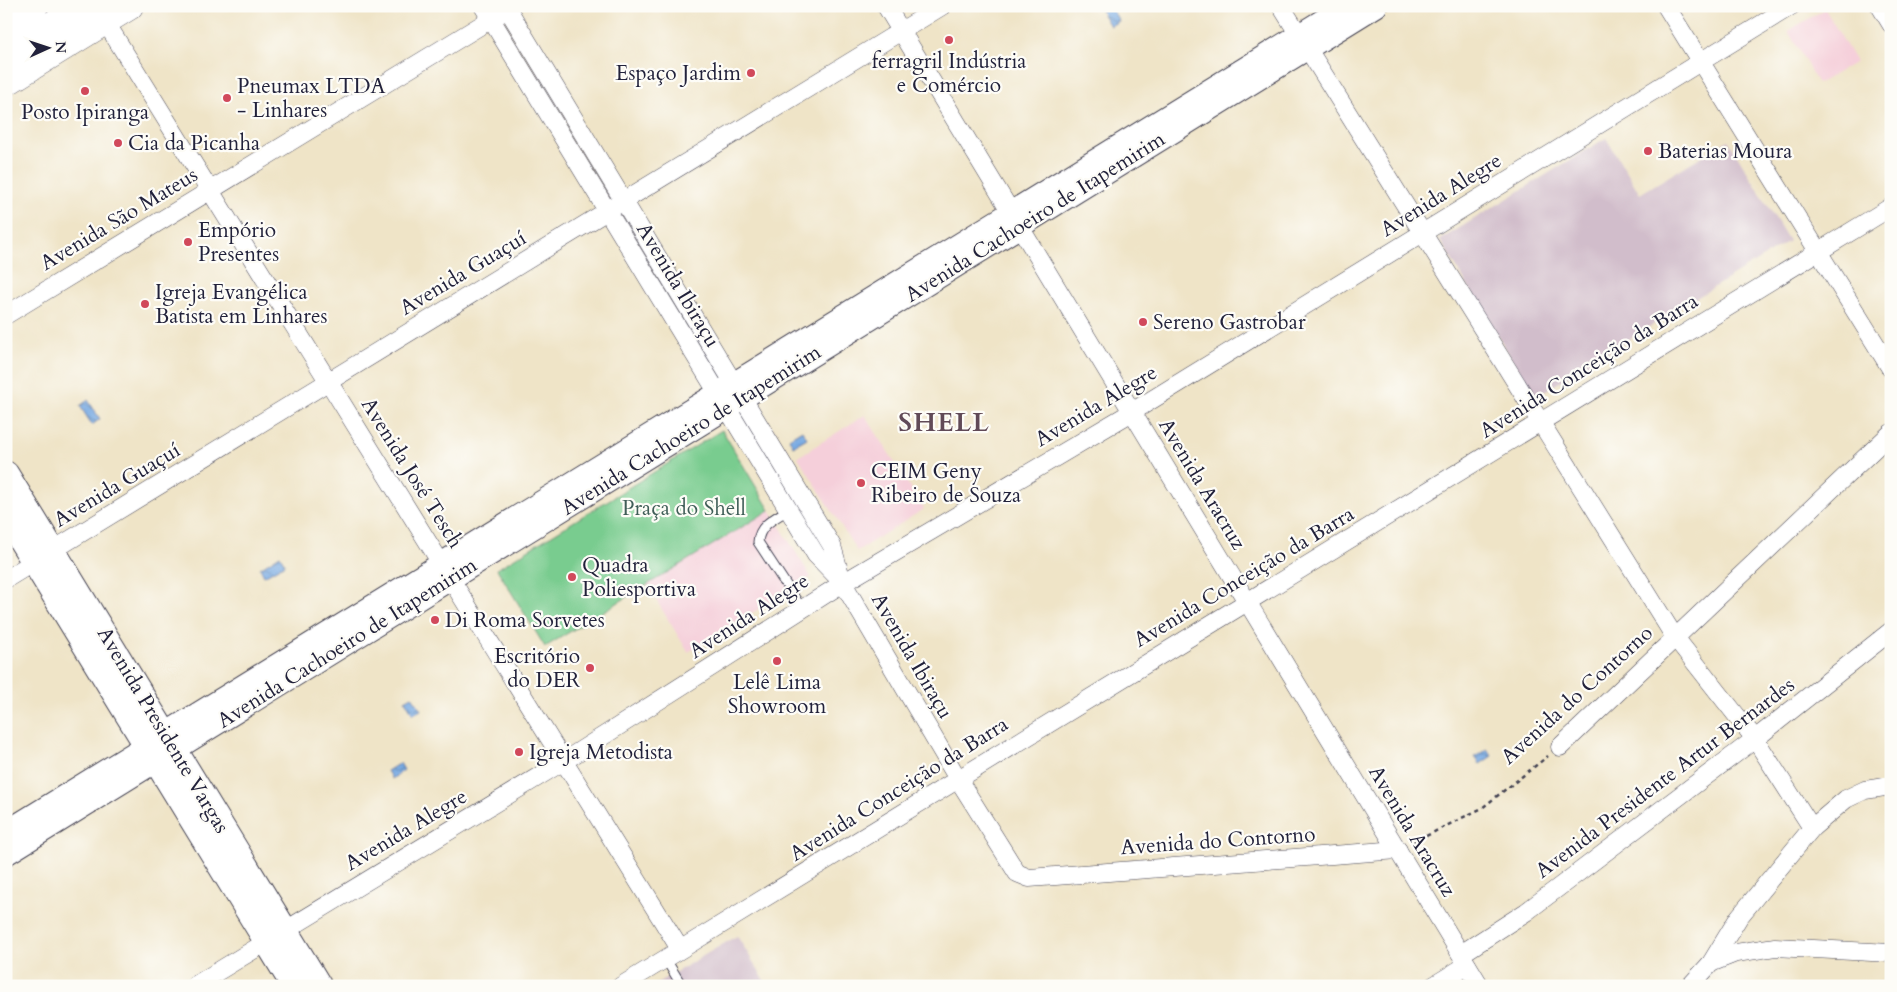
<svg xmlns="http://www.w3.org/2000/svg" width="1897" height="992" viewBox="0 0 1897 992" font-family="Cardo,serif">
<defs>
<pattern id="water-waves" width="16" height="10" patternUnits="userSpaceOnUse" patternTransform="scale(1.25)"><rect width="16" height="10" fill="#77a9e2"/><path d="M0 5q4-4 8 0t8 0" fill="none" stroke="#6189b8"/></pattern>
</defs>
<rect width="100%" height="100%" fill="#fdfcf7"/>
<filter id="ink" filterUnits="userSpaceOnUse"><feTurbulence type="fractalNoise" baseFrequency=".02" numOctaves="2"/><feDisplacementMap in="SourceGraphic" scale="10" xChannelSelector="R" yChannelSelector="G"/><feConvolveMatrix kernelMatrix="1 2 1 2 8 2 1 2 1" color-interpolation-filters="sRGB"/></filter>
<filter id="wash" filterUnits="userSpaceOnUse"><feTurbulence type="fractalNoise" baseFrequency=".0096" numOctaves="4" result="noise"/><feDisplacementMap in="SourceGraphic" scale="20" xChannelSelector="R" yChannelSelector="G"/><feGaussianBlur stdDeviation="1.12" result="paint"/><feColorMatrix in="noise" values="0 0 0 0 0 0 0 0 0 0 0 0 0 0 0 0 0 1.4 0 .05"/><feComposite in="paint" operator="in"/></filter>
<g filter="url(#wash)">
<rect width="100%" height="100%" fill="#efe4c7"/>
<g fill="#f5cfda">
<polygon points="1825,9 1856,62 1818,84 1788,31"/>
<polygon points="865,415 924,509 857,551 798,457"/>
<polygon points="770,510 811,577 688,652 647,585"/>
</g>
<g fill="#d1bdcb">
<polygon points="1606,138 1640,194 1728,140 1789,241 1535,397 1440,240"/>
<polygon points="737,936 768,986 652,986"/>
</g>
<polygon fill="#79cc8f" stroke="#4e7765" points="722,430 770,510 545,647 497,569"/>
<g fill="url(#water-waves)" stroke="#4c668e">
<polygon points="1110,6 1119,21 1110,26 1101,11"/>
<polygon points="88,400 100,419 92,425 80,406"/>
<polygon points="802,430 807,438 793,446 789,438"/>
<polygon points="280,555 285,564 264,576 260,568"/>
<polygon points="412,696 421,710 413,714 405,700"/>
<polygon points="1487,749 1492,756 1480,764 1475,757"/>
<polygon points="400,763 404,770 392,779 387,771"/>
</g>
</g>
<g filter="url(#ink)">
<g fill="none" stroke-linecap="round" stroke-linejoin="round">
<defs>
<g id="service">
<path d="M788,510c-13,8 -29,15 -30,32l44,67"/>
<polyline points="665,958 682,986"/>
</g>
<g id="minor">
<polyline points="483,6 816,555 843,583 958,779 1017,873 1029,878 1398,850"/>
<polyline points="506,6 832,546 842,581"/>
<polyline points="886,6 1480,986"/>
<polyline points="1281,6 1674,636 1755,739 1812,828"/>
<polyline points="1666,6 1891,369"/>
<polyline points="1880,6 1891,24"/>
<polyline points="105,21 680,949"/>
<polyline points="6,315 501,13"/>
<polyline points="6,579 942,6"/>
<polyline points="1560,747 1891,433"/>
<polyline points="1461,954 1526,912 1755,739 1891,631"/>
<polyline points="1711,963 1736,953 1775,947 1891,953"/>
<polyline points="194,986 564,761 843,583 1132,412 1791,6"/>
<polyline points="621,986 1891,207"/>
<polyline points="1433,986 1467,965"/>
<polyline points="1690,986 1711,963 1739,917 1812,828 1846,799 1865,790 1891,786"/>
</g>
<g id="tertiary">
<polyline points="6,832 1346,6"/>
<polyline points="6,854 1376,6"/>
</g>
<g id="secondary">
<polyline points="6,474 319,986"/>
<polyline points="6,516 294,986"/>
</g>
<g id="primary">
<polyline points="6,23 34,6"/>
<polyline points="6,82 129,6"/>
</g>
<polyline id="trunk" points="6,54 83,6"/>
</defs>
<use href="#service" stroke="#413f50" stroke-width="11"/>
<use href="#minor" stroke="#413f50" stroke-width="19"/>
<use href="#tertiary" stroke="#413f50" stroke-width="24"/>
<use href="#secondary" stroke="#413f50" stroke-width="27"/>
<use href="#primary" stroke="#413f50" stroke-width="29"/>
<use href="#trunk" stroke="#413f50" stroke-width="29"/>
<polyline stroke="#413f50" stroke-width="2.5" stroke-dasharray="4 4" stroke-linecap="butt" points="1412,843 1482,808 1548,756"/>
<use href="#service" stroke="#fff" stroke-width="9"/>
<use href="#minor" stroke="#fff" stroke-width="18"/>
<use href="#tertiary" stroke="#fff" stroke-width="22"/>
<use href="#secondary" stroke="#fff" stroke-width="25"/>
<use href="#primary" stroke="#fff" stroke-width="28"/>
<use href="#trunk" stroke="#fff" stroke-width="28"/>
</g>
</g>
<g fill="#d1495b" stroke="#fdfcf7" stroke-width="2">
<circle cx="949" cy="40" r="5"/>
<circle cx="751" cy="73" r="5"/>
<circle cx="85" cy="91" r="5"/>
<circle cx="227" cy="98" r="5"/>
<circle cx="118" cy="143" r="5"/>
<circle cx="1648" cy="151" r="5"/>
<circle cx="188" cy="242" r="5"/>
<circle cx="145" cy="304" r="5"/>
<circle cx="1143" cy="322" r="5"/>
<circle cx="861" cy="483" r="5"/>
<circle cx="572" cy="577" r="5"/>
<circle cx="435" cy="620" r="5"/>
<circle cx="777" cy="661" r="5"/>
<circle cx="590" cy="668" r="5"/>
<circle cx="519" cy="752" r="5"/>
</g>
<g text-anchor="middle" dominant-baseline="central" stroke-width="4.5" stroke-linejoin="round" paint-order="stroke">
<g font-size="21" fill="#22223b" stroke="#fdfcf7" text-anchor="start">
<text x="949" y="61" text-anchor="middle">ferragril Indústria<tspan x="949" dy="24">e Comércio</tspan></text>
<text x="741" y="73" text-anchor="end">Espaço Jardim</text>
<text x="237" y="86">Pneumax LTDA<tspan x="237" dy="24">- Linhares</tspan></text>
<text x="85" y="112" text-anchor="middle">Posto Ipiranga</text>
<text x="128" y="143">Cia da Picanha</text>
<text x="1658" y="151">Baterias Moura</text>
<text x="198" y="230">Empório<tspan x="198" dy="24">Presentes</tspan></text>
<text x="155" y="292">Igreja Evangélica<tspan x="155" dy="24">Batista em Linhares</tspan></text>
<text x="1153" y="322">Sereno Gastrobar</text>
<text x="871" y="471">CEIM Geny<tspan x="871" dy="24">Ribeiro de Souza</tspan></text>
<text x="582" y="565">Quadra<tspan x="582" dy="24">Poliesportiva</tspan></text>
<text x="445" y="620">Di Roma Sorvetes</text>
<text x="580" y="656" text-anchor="end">Escritório<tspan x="580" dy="24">do DER</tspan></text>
<text x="777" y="682" text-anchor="middle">Lelê Lima<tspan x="777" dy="24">Showroom</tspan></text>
<text x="529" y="752">Igreja Metodista</text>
</g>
<g font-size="21" fill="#22223b" stroke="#fdfcf7">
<text transform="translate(1441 195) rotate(-32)">Avenida Alegre</text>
<text transform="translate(1035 217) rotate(-32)">Avenida Cachoeiro de Itapemirim</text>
<text transform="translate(119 219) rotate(-31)">Avenida São Mateus</text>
<text transform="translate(463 273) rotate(-31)">Avenida Guaçuí</text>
<text transform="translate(678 285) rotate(59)">Avenida Ibiraçu</text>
<text transform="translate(1589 366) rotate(-32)">Avenida Conceição da Barra</text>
<text transform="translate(1096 406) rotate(-31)">Avenida Alegre</text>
<text transform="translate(691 430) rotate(-32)">Avenida Cachoeiro de Itapemirim</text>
<text transform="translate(412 473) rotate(58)">Avenida José Tesch</text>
<text transform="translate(1202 484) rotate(59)">Avenida Aracruz</text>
<text transform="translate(117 485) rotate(-31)">Avenida Guaçuí</text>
<text transform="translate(1244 577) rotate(-31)">Avenida Conceição da Barra</text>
<text transform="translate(749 616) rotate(-33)">Avenida Alegre</text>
<text transform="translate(347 643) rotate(-32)">Avenida Cachoeiro de Itapemirim</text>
<text transform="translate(912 656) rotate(60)">Avenida Ibiraçu</text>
<text transform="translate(1577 695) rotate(-42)">Avenida do Contorno</text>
<text transform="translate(163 730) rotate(59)">Avenida Presidente Vargas</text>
<text transform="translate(1665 778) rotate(-37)">Avenida Presidente Artur Bernardes</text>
<text transform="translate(899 789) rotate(-32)">Avenida Conceição da Barra</text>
<text transform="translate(406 830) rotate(-31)">Avenida Alegre</text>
<text transform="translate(1412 831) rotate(59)">Avenida Aracruz</text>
<text transform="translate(1218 841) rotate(-4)">Avenida do Contorno</text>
</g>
<g font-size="21" fill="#405e58" stroke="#fdfcf7">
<text x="684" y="508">Praça do Shell</text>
</g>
<g font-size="26" font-weight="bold" letter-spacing="1" fill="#614a57" stroke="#fdfcf7">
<text x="944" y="422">SHELL</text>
</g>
</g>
<rect width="1897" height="992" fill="none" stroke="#fdfcf7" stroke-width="25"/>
<g transform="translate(48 48) rotate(87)" stroke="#fdfcf7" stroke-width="4" paint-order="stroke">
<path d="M0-4L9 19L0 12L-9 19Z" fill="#22223b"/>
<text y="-8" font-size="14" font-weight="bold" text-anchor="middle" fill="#22223b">N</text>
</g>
</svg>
